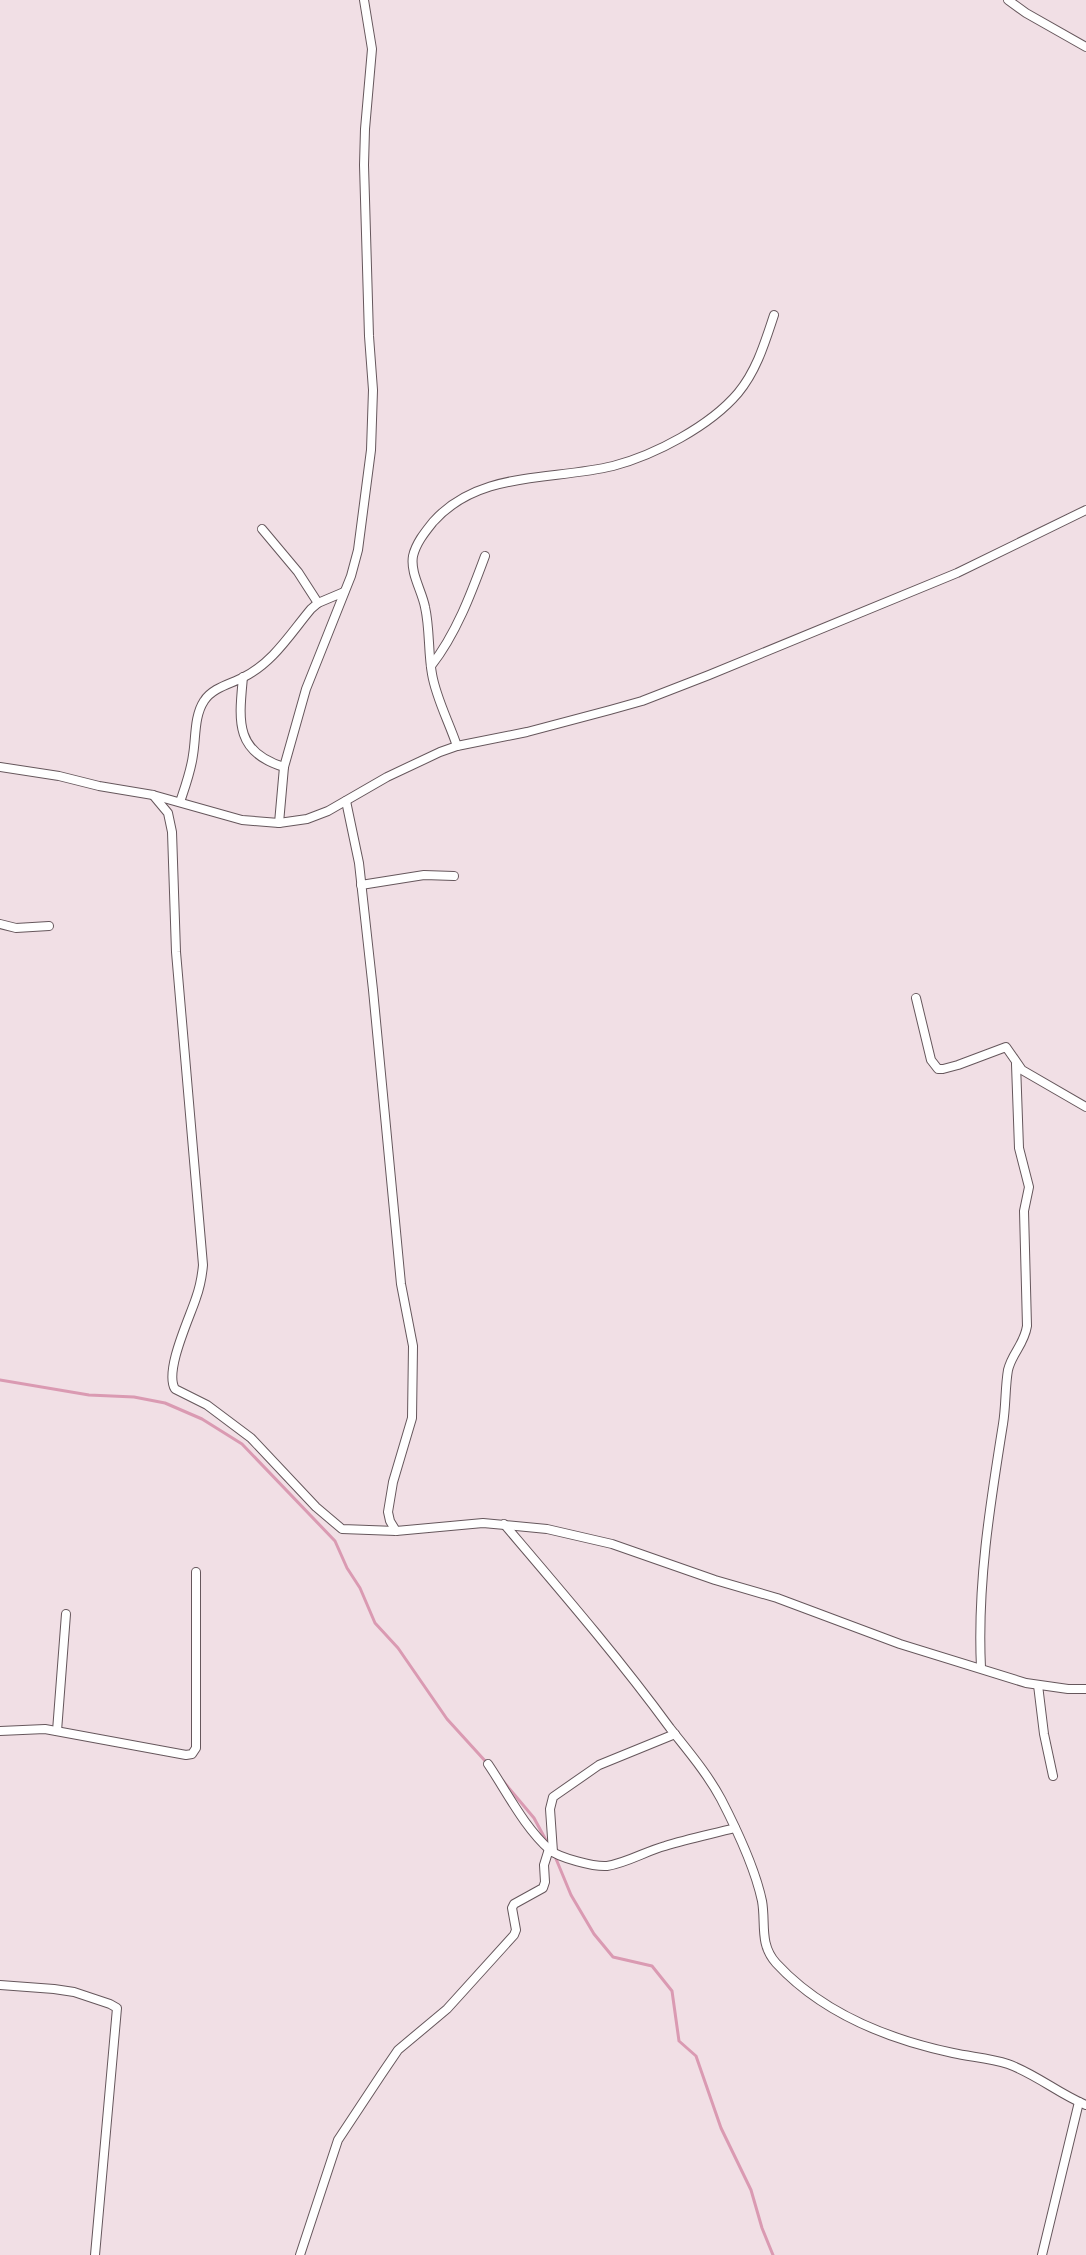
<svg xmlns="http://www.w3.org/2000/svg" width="1086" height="2255" viewBox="0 0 1086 2255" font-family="Figtree,sans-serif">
<rect width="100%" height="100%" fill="#f1dfe5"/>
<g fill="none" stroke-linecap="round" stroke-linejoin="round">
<g stroke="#da9ab2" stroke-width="3">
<polyline points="0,1380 89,1395 134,1397 165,1403 202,1419 242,1444 335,1541 347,1568 360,1588 375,1623 398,1648 447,1719 487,1763"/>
<polyline points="503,1781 534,1818 548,1844"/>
<polyline points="554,1854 571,1895 594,1934 613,1957 652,1966 672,1991 679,2041 696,2056 721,2128 751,2190 762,2228 773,2255"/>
</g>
<defs>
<g id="street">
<polyline points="1008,0 1026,13 1086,47"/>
<polyline points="262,529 298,572 318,603"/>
<path d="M431,666c25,-32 40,-72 54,-110"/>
<path d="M243,677c-4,43 -9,75 41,90"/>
<path d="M457,746c-8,-24 -21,-48 -25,-72 -4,-22 -2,-45 -7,-67 -3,-16 -15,-34 -12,-51 3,-13 12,-24 20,-34 46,-52 118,-41 180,-56 42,-11 97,-40 125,-73 19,-23 27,-51 36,-78"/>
<polyline points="0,767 59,776 99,786 153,795 242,820 279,823 307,819 328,811 387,777 440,752 457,746 527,732 610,710 642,701 709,675 957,573 1086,510"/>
<path d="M153,795l15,18 4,19 4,120 27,313c-1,11 -3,22 -7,33 -6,19 -32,73 -21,91l32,16 44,33 65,69 26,22 54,2 87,-8 64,6 65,15 103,36 62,18 123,46 126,39 42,6h18"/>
<polyline points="346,801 359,863 373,990 401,1284 413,1346 412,1418 393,1482 388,1512 390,1521 396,1531"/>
<path d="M180,802c5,-15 11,-31 13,-47 3,-17 1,-39 11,-54 8,-13 26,-17 38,-23 31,-15 48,-44 69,-69l7,-6 26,-11"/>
<polyline points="279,823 284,767 306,689 351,576 358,550 371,450 373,390 369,336 364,165 365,129 372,49 364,0"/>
<polyline points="361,885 424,875 454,876"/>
<polyline points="0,924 16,928 49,926"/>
<polyline points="916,998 931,1060 938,1069 943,1069 958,1065 1006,1047 1022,1070 1086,1107"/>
<path d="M504,1524c57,67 114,133 166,204 18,23 37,45 51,71 15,29 34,69 41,102 4,22 -3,43 14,62 46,50 111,76 177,90 18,4 37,5 55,11 28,10 51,30 78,41"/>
<path d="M981,1668c-4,-83 9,-163 22,-244 3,-18 2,-37 5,-54 4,-17 16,-25 19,-44l-3,-115 5,-24 -10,-39 -3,-84"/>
<polyline points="1038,1685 1044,1734 1053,1776"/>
<polyline points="0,1731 45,1729 186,1755 192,1754 196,1748 196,1572"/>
<polyline points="57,1731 66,1614"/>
<path d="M488,1764c19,28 36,63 62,86 9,8 45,17 57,16 20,-3 39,-15 58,-20 23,-7 47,-12 70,-18"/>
<polyline points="553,1852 550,1809 553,1797 599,1765 675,1734"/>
<polyline points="0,1985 54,1989 74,1992 110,2004 117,2008 95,2255"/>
<polyline points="300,2255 338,2140 381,2075 398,2050 447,2009 514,1935 516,1930 512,1908 514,1904 543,1888 545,1882 544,1865 549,1849"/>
<polyline points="1042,2255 1079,2102"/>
</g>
</defs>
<use href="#street" stroke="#66575c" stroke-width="10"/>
<use href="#street" stroke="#fff" stroke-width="8"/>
</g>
</svg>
